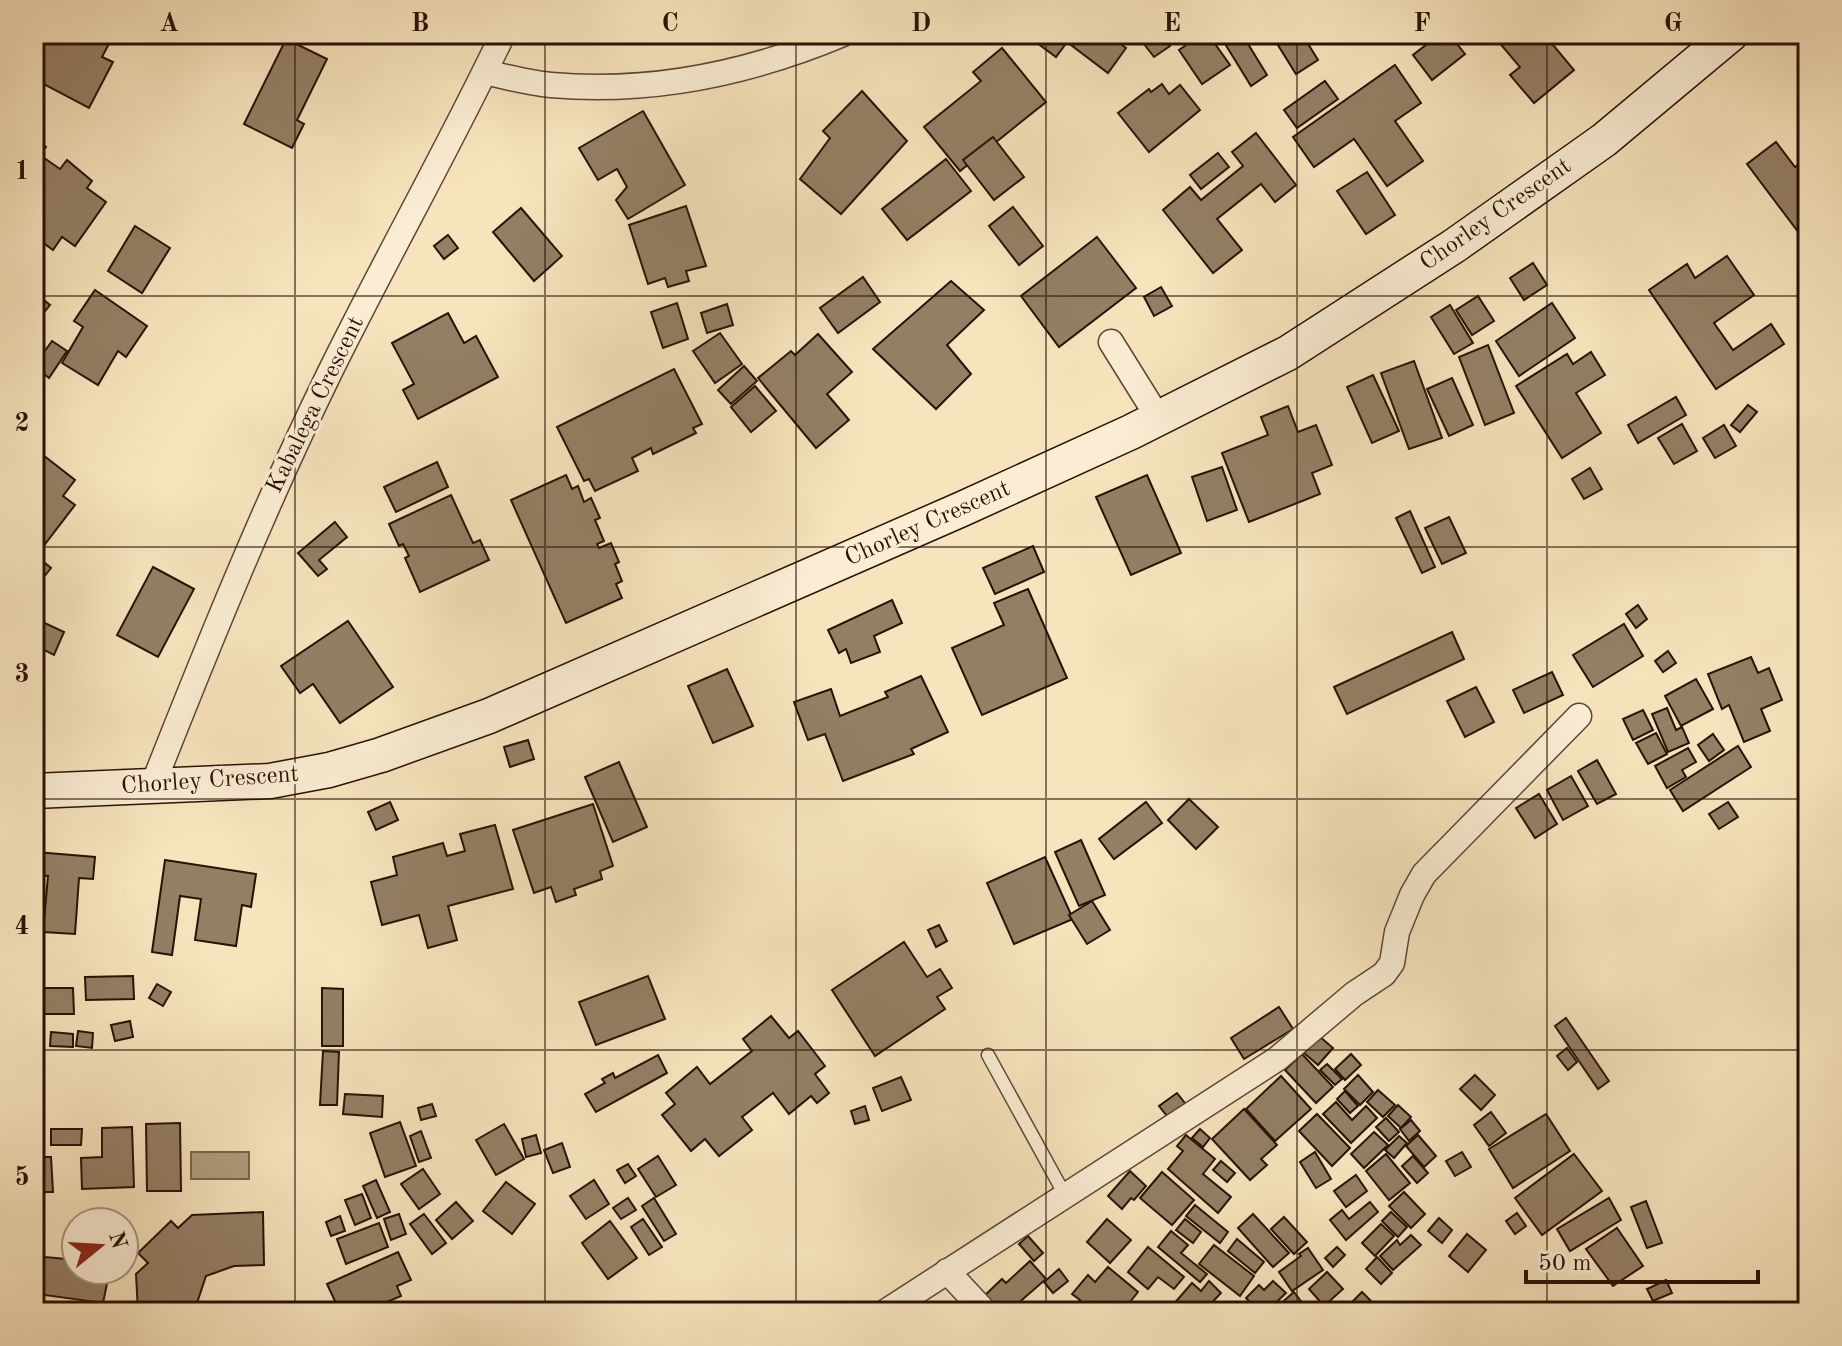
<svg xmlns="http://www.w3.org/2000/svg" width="1842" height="1346" viewBox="0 0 1842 1346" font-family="'Old Standard TT',serif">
<rect width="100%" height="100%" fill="#f7e4bd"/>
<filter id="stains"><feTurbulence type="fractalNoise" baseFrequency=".0025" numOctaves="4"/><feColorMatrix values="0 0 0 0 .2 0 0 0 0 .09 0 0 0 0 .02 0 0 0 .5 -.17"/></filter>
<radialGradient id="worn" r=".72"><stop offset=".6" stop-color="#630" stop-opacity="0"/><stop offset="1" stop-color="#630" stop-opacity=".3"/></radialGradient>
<rect fill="#b19d7e" stroke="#7a654e" stroke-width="2" x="191" y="1152" width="58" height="27"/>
<g fill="#947f65" stroke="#281205" stroke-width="2">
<polygon points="36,34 114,34 102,57 113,62 89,108 34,79"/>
<polygon points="1025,34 1073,34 1056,57"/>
<polygon points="1080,34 1107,34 1126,48 1108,73 1071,45"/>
<polygon points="1149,34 1161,34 1170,46 1154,57 1141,40"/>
<polygon points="1202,34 1208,34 1230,65 1202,84 1179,50"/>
<polygon points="1219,34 1252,34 1245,39 1267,75 1251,86"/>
<polygon points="1271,34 1302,34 1318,60 1296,74"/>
<polygon points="1440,34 1449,34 1465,54 1432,80 1413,55"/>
<polygon points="1492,34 1544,34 1574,70 1534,103 1510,75 1520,67"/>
<polygon points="286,39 327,59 297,120 304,124 292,148 244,124"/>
<polygon points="1002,48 1046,102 960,171 924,127 981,81 973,72"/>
<polygon points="1395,65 1421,103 1395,121 1423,161 1387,186 1354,139 1314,167 1293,137"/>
<polygon points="1325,81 1338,99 1297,128 1284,110"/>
<polygon points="1162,84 1169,94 1180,85 1200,110 1149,152 1118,113 1149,89 1151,92"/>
<polygon points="862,91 907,141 841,214 800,179 830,138 823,131"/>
<polygon points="643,111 685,185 628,219 616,200 627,187 617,169 598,180 579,148"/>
<polygon points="1256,133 1296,185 1275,202 1261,184 1217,219 1242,250 1213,273 1163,210 1190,187 1201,200 1243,166 1232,152"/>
<polygon points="993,137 1024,177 994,200 963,160"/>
<polygon points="34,138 46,147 40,155 60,169 67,160 92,181 87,188 106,202 75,246 62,237 53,250 34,236"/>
<polygon points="1776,142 1795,167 1808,157 1808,245 1747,164"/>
<polygon points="1218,153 1229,167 1201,189 1190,175"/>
<polygon points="946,159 971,191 907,240 882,209"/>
<polygon points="1367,172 1395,215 1366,234 1337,191"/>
<polygon points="686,206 706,266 686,271 689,281 668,287 665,278 648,284 629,225"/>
<polygon points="1013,207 1043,246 1019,265 989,226"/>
<polygon points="521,208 562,256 534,281 493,232"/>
<polygon points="135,226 170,248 142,293 108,271"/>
<polygon points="448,235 458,248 444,259 434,246"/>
<polygon points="1097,237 1136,288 1059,347 1021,296"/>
<polygon points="1727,256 1754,295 1714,323 1733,350 1771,324 1784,344 1716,389 1649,290 1687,264 1695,278"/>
<polygon points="1533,263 1547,285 1524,300 1510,278"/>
<polygon points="863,277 880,302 838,333 820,308"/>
<polygon points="951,281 984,310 947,345 971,374 936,409 873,349"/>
<polygon points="1161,287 1172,306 1154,316 1144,297"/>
<polygon points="95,290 147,326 126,357 118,351 98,385 62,363 83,327 74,321"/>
<polygon points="34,292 50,305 34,325"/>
<polygon points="1478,296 1494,321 1472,335 1456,310"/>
<polygon points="677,303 688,339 663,348 651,312"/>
<polygon points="1552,303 1575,338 1519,376 1496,341"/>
<polygon points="727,304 733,325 707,333 701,313"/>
<polygon points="1450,305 1473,343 1454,354 1431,317"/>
<polygon points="448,313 464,343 476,336 498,377 418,419 403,390 414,384 392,343"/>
<polygon points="720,333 742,364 715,383 693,351"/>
<polygon points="818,334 852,372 827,394 849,420 816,448 758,378 791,351 795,355"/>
<polygon points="52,341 67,351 49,378 34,366"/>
<polygon points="1488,345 1514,413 1485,425 1459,357"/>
<polygon points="1591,352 1605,375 1576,393 1601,433 1562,458 1516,386 1567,354 1573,364"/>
<polygon points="1414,361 1442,438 1409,449 1381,373"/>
<polygon points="744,366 757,381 731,404 718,390"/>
<polygon points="674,369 702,424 693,428 696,433 653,454 651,448 632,458 638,471 595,491 589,479 584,481 557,427"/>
<polygon points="1373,375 1399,431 1372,443 1347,387"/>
<polygon points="1452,378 1473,425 1449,436 1427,389"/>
<polygon points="755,386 776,411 751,432 731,407"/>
<polygon points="1676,397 1686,415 1638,443 1628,425"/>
<polygon points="1748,405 1757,412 1740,432 1731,425"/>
<polygon points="1288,406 1298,432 1316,425 1332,465 1312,473 1320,494 1249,522 1222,453 1268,435 1261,417"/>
<polygon points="1682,424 1697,451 1674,464 1658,438"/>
<polygon points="1724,425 1736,446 1715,458 1703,438"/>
<polygon points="34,448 75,480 63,496 75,505 42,548 34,541"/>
<polygon points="437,462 448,487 396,512 384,487"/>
<polygon points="1222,467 1237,510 1207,521 1192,477"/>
<polygon points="1590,468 1602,489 1584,499 1572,479"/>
<polygon points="566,475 572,489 578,486 584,502 591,498 600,518 595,520 604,541 597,544 599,548 611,543 619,562 615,564 622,581 616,584 622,598 566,623 511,500"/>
<polygon points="1147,475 1181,553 1131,575 1096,497"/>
<polygon points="451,495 473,543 480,540 489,560 420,592 405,558 409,556 403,544 399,546 389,524"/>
<polygon points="1410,511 1435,567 1422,573 1396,518"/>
<polygon points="1449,517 1466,553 1442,564 1425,528"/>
<polygon points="335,522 347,537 319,560 327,569 318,576 298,553"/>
<polygon points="1033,546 1044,572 995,594 983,568"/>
<polygon points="34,554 51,568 36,587 34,586"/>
<polygon points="153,567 194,589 158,657 117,635"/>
<polygon points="1028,589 1067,678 982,715 952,648 1004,625 994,603"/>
<polygon points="892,600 902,623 874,636 880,652 851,663 846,649 839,653 828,630"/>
<polygon points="1638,605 1647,619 1636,628 1626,614"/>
<polygon points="34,618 64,632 54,655 34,645"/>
<polygon points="348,621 393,687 340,723 313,684 300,693 281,666"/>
<polygon points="1624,624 1643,656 1593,687 1573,655"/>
<polygon points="1452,632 1464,659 1347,714 1334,687"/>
<polygon points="1668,651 1676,663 1663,672 1655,661"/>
<polygon points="1751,657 1758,673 1769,668 1782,700 1761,709 1770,731 1744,742 1729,705 1722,709 1708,674"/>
<polygon points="727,669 753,726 713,743 688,686"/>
<polygon points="1552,672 1563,695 1524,713 1513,690"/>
<polygon points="921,676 948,732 911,749 914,754 843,781 825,734 808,740 794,702 831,689 840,716 888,697 885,692"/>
<polygon points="1696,679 1713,709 1681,726 1665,696"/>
<polygon points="1476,687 1494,722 1465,737 1447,701"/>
<polygon points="1667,708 1676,730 1682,727 1689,743 1668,752 1652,714"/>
<polygon points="1643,710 1653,730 1633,740 1623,719"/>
<polygon points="1656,733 1667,754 1648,764 1636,743"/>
<polygon points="1713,734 1724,750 1709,761 1698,745"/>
<polygon points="528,740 534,759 510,767 504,747"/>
<polygon points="1738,746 1751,767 1683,811 1670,790"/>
<polygon points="1688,748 1696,762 1682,770 1686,777 1667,788 1655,766"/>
<polygon points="1597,760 1616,794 1597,804 1578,771"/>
<polygon points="619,762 647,827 613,842 585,777"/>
<polygon points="1571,776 1588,806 1563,820 1547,790"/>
<polygon points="1539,794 1557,824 1535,838 1516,808"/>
<polygon points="1189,799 1218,827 1196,849 1168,820"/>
<polygon points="390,802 398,820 376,830 368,812"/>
<polygon points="1146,802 1162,823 1114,859 1099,839"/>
<polygon points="1728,802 1738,817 1719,829 1709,814"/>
<polygon points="593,804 613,866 600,871 602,879 574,889 576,895 556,902 551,887 534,893 513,830"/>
<polygon points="495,825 513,889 448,906 457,940 428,948 419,915 382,925 371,882 397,875 393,857 443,843 447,856 465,851 460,834"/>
<polygon points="1081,840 1105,895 1079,906 1055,852"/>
<polygon points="36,852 95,857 93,879 79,878 75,934 43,932 48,876 34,875"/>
<polygon points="1045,857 1073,919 1014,944 987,883"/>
<polygon points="165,860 256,874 251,907 242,905 236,946 195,940 201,899 180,896 172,955 152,952"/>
<polygon points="1092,901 1110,930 1087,944 1069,915"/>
<polygon points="939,925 947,941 936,947 928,930"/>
<polygon points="904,942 927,977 940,969 952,988 937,997 945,1009 875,1056 832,990"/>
<polygon points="133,976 134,999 86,1000 85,977"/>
<polygon points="648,976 665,1019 596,1045 579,1002"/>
<polygon points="157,984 171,992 163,1006 149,998"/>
<polygon points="42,988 73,988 74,1014 43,1014"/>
<polygon points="322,988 343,989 343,1046 322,1046"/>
<polygon points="1279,1007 1293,1029 1244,1059 1231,1038"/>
<polygon points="771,1016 789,1038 798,1031 825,1066 815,1074 829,1093 817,1103 811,1096 789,1114 773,1093 742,1117 752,1130 719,1156 705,1139 691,1151 662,1115 675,1104 666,1093 697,1067 710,1084 752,1051 743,1039"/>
<polygon points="1566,1018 1609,1081 1598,1089 1555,1026"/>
<polygon points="130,1021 133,1037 115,1041 111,1025"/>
<polygon points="78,1031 93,1033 92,1048 76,1046"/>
<polygon points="51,1032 73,1034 73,1047 50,1046"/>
<polygon points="1319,1036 1333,1048 1318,1065 1304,1053"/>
<polygon points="1567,1048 1577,1062 1568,1070 1557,1056"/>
<polygon points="323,1051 339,1052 337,1105 320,1105"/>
<polygon points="1302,1054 1333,1087 1316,1103 1285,1070"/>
<polygon points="1351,1054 1361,1065 1345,1080 1335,1069"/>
<polygon points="658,1055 667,1073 596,1112 585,1094 605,1083 602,1079 613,1073 615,1078"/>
<polygon points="1327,1064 1342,1079 1335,1085 1320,1070"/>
<polygon points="1358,1075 1373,1092 1360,1105 1344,1089"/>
<polygon points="1475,1075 1495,1095 1481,1110 1460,1089"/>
<polygon points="1281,1076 1311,1109 1275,1141 1246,1109"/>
<polygon points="901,1077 911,1100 882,1111 873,1088"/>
<polygon points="1378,1090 1395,1105 1383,1117 1367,1102"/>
<polygon points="1345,1091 1358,1106 1350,1113 1337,1099"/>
<polygon points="1177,1093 1188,1107 1170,1120 1159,1106"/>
<polygon points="345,1094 383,1096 382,1117 343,1114"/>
<polygon points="1336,1102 1352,1120 1366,1106 1377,1118 1351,1143 1323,1114"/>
<polygon points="432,1104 436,1116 421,1120 418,1108"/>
<polygon points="1398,1105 1411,1117 1401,1128 1388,1116"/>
<polygon points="865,1106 869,1120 855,1124 851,1111"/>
<polygon points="1244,1109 1277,1145 1261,1159 1267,1165 1250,1180 1212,1139"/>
<polygon points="1491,1112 1506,1133 1489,1146 1474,1125"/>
<polygon points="1317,1114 1350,1148 1332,1166 1299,1131"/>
<polygon points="1546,1114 1570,1151 1513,1188 1489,1149"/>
<polygon points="1386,1118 1399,1132 1389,1141 1376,1127"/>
<polygon points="1411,1120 1420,1131 1409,1141 1400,1129"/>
<polygon points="400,1122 416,1166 385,1177 370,1133"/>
<polygon points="180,1123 181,1191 147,1191 146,1124"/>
<polygon points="504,1124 524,1159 496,1175 476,1140"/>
<polygon points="132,1127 134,1187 82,1189 81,1158 102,1157 102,1128"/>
<polygon points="51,1129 82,1129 81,1145 51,1145"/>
<polygon points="1200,1129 1210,1138 1203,1147 1192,1138"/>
<polygon points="421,1131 431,1158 419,1162 410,1136"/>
<polygon points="1374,1132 1388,1145 1364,1168 1351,1154"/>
<polygon points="536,1135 541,1153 526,1157 522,1139"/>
<polygon points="1186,1135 1215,1159 1203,1174 1231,1197 1218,1213 1168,1169 1183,1151 1177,1146"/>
<polygon points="1418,1135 1436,1156 1424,1167 1406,1146"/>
<polygon points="1399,1136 1407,1143 1394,1158 1385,1150"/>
<polygon points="39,1140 40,1157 51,1157 53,1192 43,1192 44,1210 34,1211 34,1141"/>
<polygon points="562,1143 570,1167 553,1173 544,1150"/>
<polygon points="1315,1152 1331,1179 1316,1188 1300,1162"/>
<polygon points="1462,1152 1471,1167 1455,1176 1446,1161"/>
<polygon points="1386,1154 1410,1183 1389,1200 1366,1171"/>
<polygon points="1574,1154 1602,1191 1542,1235 1515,1198"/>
<polygon points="658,1156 676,1185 656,1197 638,1169"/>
<polygon points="1413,1156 1428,1173 1417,1183 1402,1166"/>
<polygon points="1221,1161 1235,1173 1227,1182 1213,1170"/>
<polygon points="628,1164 636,1176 625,1183 617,1170"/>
<polygon points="423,1169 440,1194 419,1209 401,1184"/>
<polygon points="1130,1171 1146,1186 1134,1200 1131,1198 1122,1209 1108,1196"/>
<polygon points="1162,1172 1194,1200 1172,1225 1140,1198"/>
<polygon points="1356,1175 1367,1191 1346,1207 1334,1191"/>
<polygon points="376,1180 390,1212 377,1218 363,1186"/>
<polygon points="594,1180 609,1204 586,1219 570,1196"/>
<polygon points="506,1182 535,1204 512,1234 483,1211"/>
<polygon points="1404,1192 1425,1214 1411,1228 1389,1206"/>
<polygon points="362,1194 371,1218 355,1225 345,1200"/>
<polygon points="628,1198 636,1210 621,1219 613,1208"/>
<polygon points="654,1198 676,1234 664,1241 642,1206"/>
<polygon points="1609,1198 1621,1220 1570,1251 1557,1229"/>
<polygon points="1646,1201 1662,1243 1647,1248 1631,1207"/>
<polygon points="456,1202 473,1221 452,1239 436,1220"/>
<polygon points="1370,1202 1378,1212 1346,1240 1330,1220 1342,1210 1349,1219"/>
<polygon points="1195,1205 1228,1232 1220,1243 1186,1216"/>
<polygon points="263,1212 264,1265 234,1266 206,1276 194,1312 138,1312 136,1274 148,1263 138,1253 171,1221 178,1228 192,1215"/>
<polygon points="1391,1212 1407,1227 1398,1237 1382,1221"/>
<polygon points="1517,1213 1526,1226 1515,1234 1506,1221"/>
<polygon points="399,1214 406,1234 391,1240 384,1219"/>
<polygon points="424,1214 446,1243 432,1254 410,1224"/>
<polygon points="1253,1214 1289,1253 1273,1267 1238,1228"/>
<polygon points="340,1216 345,1231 331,1236 326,1222"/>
<polygon points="1284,1217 1307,1242 1294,1254 1271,1229"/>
<polygon points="1439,1218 1452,1230 1442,1243 1428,1231"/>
<polygon points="643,1219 662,1247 649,1255 631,1227"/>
<polygon points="1107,1219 1131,1240 1110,1263 1087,1242"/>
<polygon points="1185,1219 1201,1232 1193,1243 1176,1230"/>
<polygon points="610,1221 637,1258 608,1279 582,1243"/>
<polygon points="379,1223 388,1247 346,1264 337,1239"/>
<polygon points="1381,1224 1394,1236 1375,1256 1362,1243"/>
<polygon points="1617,1228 1643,1266 1613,1286 1586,1249"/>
<polygon points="1171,1231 1188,1245 1181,1253 1207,1274 1200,1282 1158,1247"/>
<polygon points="1467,1234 1486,1250 1468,1272 1449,1256"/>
<polygon points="1411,1235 1421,1245 1393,1270 1380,1256 1397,1240 1400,1245"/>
<polygon points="1028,1236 1043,1253 1034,1261 1019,1244"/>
<polygon points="1237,1239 1264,1262 1255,1273 1228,1251"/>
<polygon points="1214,1245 1254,1276 1240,1296 1199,1264"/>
<polygon points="1148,1247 1184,1277 1174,1289 1158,1277 1148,1289 1128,1272"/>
<polygon points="1337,1247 1345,1255 1333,1267 1325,1258"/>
<polygon points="1308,1248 1323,1270 1292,1291 1279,1272 1301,1256 1299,1254"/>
<polygon points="398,1252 411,1280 397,1286 401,1296 364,1312 340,1312 327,1284"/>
<polygon points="34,1256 76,1260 76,1270 109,1274 103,1303 38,1294 34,1304"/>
<polygon points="1377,1257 1392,1273 1381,1284 1366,1269"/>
<polygon points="1030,1261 1046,1279 1008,1312 996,1312 983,1297 1002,1279 1006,1283"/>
<polygon points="1108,1267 1138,1292 1122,1312 1070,1312 1080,1300 1072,1294 1088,1275 1095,1282"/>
<polygon points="1059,1269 1068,1281 1053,1293 1044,1282"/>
<polygon points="1327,1272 1343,1289 1324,1306 1309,1289"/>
<polygon points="1666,1280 1672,1293 1653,1301 1647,1289"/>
<polygon points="1209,1281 1221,1293 1203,1312 1179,1312 1172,1306 1192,1283 1201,1291"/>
<polygon points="1273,1281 1286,1293 1266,1312 1259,1312 1246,1298 1259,1285 1264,1290"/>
<polygon points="1294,1292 1304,1305 1296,1312 1271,1312"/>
<polygon points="1362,1292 1373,1303 1364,1312 1353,1301"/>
</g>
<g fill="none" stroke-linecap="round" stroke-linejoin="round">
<defs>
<polyline id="service" points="988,1055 1065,1195"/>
<g id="minor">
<path d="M485,72c21,5 44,11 66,13 101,9 199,-12 292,-51"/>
<polyline points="1111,342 1159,419"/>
<path d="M152,787c55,-139 111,-278 177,-413 56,-114 119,-225 174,-340"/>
<polyline points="947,1271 985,1312"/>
<polyline points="885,1312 1277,1059 1354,994 1384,974 1392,963 1397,932 1412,895 1424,874 1579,716"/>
</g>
<polyline id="secondary" points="34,791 270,781 329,770 381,755 489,716 962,509 1131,432 1288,353 1454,246 1604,140 1731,34"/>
</defs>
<use href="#service" stroke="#5c4633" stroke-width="15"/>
<use href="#minor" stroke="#5c4633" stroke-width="27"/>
<use href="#secondary" stroke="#281205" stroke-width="37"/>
<use href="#service" stroke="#faedd4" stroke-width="12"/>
<use href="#minor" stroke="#faedd4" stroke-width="24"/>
<use href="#secondary" stroke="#faedd4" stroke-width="34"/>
</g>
<path fill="none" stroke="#281205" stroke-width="2" stroke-opacity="0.55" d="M295,34v1278M545,34v1278M796,34v1278M1046,34v1278M1297,34v1278M1547,34v1278M34,296h1774M34,547h1774M34,799h1774M34,1050h1774"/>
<g text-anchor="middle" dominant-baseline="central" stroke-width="6" stroke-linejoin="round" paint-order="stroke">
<g font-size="24" fill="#281205" stroke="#faedd4">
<text transform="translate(1496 215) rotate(-35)">Chorley Crescent</text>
<text transform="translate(316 405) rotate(-64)">Kabalega Crescent</text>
<text transform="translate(928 524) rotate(-24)">Chorley Crescent</text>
<text transform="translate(210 781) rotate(-4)">Chorley Crescent</text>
</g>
</g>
<rect width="1842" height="1346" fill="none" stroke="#f7e4bd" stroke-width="88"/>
<g transform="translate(100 1246) rotate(72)"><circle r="38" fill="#faedd4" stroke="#a69581" stroke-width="2"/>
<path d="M0-6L14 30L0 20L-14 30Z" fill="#8f2418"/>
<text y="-12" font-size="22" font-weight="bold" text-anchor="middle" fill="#281205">N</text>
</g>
<path d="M1526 1270v12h232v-12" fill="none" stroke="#281205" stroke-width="4"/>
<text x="1538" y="1270" font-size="24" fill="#281205" stroke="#faedd4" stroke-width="6" paint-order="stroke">50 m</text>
<rect x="44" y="44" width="1754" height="1258" fill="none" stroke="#281205" stroke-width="3"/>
<g font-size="26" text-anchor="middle" font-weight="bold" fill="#281205">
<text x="169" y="31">A</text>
<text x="420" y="31">B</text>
<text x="670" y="31">C</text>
<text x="921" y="31">D</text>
<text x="1172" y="31">E</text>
<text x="1422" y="31">F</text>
<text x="1673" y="31">G</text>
<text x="22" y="179">1</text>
<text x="22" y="431">2</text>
<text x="22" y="682">3</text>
<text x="22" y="934">4</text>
<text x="22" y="1185">5</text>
</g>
<rect width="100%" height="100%" filter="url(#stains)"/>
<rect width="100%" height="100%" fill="url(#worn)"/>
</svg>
